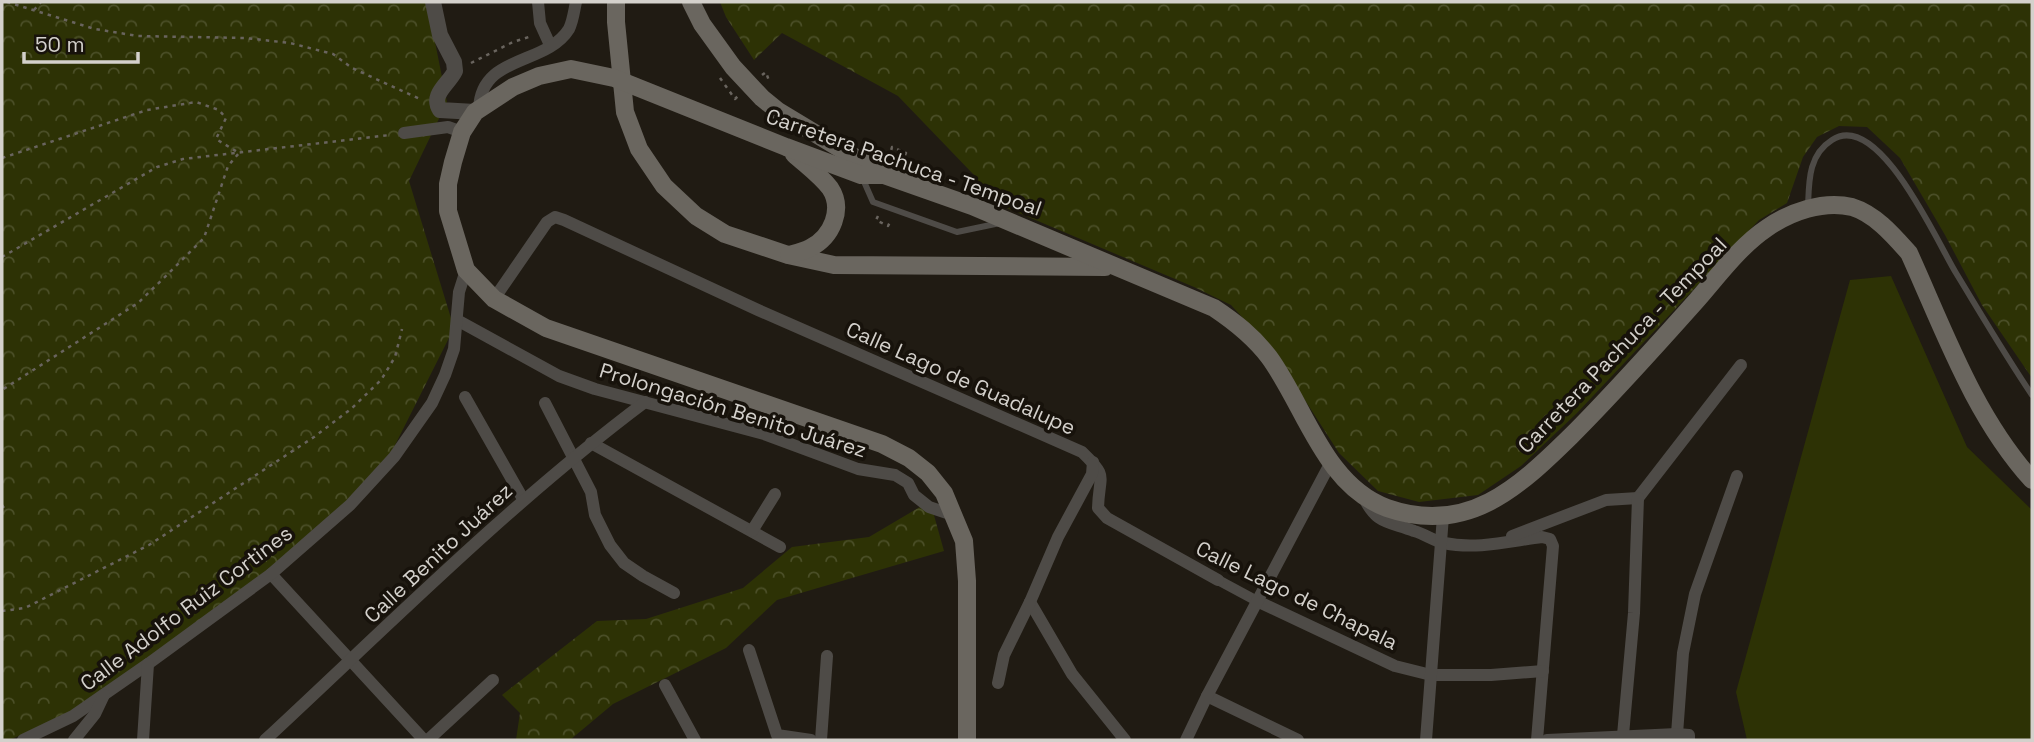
<svg xmlns="http://www.w3.org/2000/svg" width="2034" height="742" viewBox="0 0 2034 742" font-family="'Space Grotesk',sans-serif">
<defs>
<pattern id="forest-crowns" width="20" height="18" patternUnits="userSpaceOnUse" patternTransform="scale(1.75)"><rect width="20" height="18" fill="#2d3205"/><path d="M2 6a3 3 0 1 1 6 0M12 15a3 3 0 1 1 6 0" fill="none" stroke="#4b4f28"/></pattern>
</defs>
<rect width="100%" height="100%" fill="#201b13"/>
<polygon fill="#2d3205" points="1891,276 1967,447 2032,510 2032,740 1747,740 1736,692 1850,280"/>
<g fill="url(#forest-crowns)">
<polygon points="2,2 427,2 447,102 409,181 454,328 391,453 307,544 90,706 9,740 2,740"/>
<polygon points="720,2 2032,2 2032,378 1982,305 1945,235 1900,158 1867,127 1839,126 1817,137 1803,157 1787,203 1759,220 1577,413 1521,466 1478,495 1419,502 1378,491 1339,453 1274,352 1231,305 1194,287 969,192 974,175 898,96 782,33 754,60 726,17"/>
<polygon points="930,501 944,551 777,600 726,648 613,704 570,740 516,740 520,713 502,695 597,621 646,619 743,588 792,547 869,537"/>
</g>
<g fill="none" stroke-linecap="round" stroke-linejoin="round">
<g stroke="#69645e" stroke-width="2.5" stroke-dasharray="3.5 5" stroke-linecap="butt">
<polyline points="7,2 95,29 138,36 245,38 290,43 333,54 352,68 422,100"/>
<polyline points="34,10 41,2"/>
<polyline points="471,63 513,42 532,36"/>
<polyline points="762,75 766,72 769,81"/>
<polyline points="720,78 735,99 739,95"/>
<polyline points="2,158 147,110 196,102 219,110 226,118 216,139 239,153 228,166 204,238 169,273 138,303 2,390"/>
<polyline points="889,158 892,147 906,153 900,165"/>
<polyline points="878,216 876,220 888,226 891,220"/>
<polyline points="2,257 157,167 183,159 390,135"/>
<polyline points="2,505 4,508"/>
<polyline points="2,611 25,608 149,545 314,437 351,409 381,380 395,357 402,329"/>
</g>
<g stroke="#4e4b47" stroke-width="6">
<polyline points="862,177 873,202 957,232 1000,223"/>
<path d="M1808,207c1,-25 0,-52 24,-67 47,-31 106,104 124,133 25,41 49,82 76,122"/>
</g>
<polyline stroke="#4e4b47" stroke-width="10" points="1218,580 1257,601"/>
<g stroke="#4e4b47" stroke-width="12">
<polyline points="538,2 540,23 550,45"/>
<path d="M479,109c2,-55 67,-43 90,-80 4,-8 5,-18 7,-27"/>
<polyline points="404,133 448,127 462,132"/>
<path d="M494,299l53,-77 8,-5 9,3 194,90 324,142c27,26 17,22 16,56l9,10 111,62"/>
<polyline points="457,320 559,376 595,389 764,434 858,469 895,475 908,483 914,495 929,507 956,516"/>
<polyline points="465,397 523,499"/>
<polyline points="545,403 591,492 595,515 610,545 624,563 643,576 674,593"/>
<polyline points="591,443 780,547"/>
<path d="M1363,496c13,28 24,25 51,35 11,3 20,10 30,12 32,7 66,-2 98,-6l8,2 3,7 -16,194"/>
<polyline points="1638,498 1741,365"/>
<polyline points="752,531 775,494"/>
<polyline points="1512,536 1606,500 1638,498"/>
<polyline points="271,574 424,740"/>
<polyline points="1257,601 1395,666 1431,675 1491,675 1543,671"/>
<polyline points="1030,602 1072,674 1125,740"/>
<polyline points="749,650 777,735 811,740"/>
<polyline points="998,683 1004,655 1030,602 1058,537 1092,474 1093,462"/>
<polyline points="665,685 695,740"/>
<polyline points="1207,696 1298,740"/>
<polyline points="1677,734 1683,653 1695,594 1737,476"/>
<polyline points="1623,735 1634,613 1638,498"/>
<polyline points="23,740 73,716 148,664 271,574 350,505 394,457 432,403 445,375 454,349 459,292 466,270"/>
<polyline points="74,740 95,714 104,695"/>
<polyline points="143,740 148,664"/>
<path d="M265,740c124,-115 244,-236 380,-338"/>
<polyline points="428,740 493,680"/>
<polyline points="821,740 827,656"/>
<polyline points="1186,740 1207,696 1331,462"/>
<polyline points="1426,740 1443,516"/>
<polyline points="1547,740 1677,734 1689,735 1689,740"/>
</g>
<path stroke="#4e4b47" stroke-width="16" d="M433,2l7,33 14,27 1,9c-6,13 -25,23 -15,39l35,2"/>
<g stroke="#6a665f" stroke-width="18">
<polyline points="616,2 616,22 625,112 639,149 664,186 696,216 725,234 788,255 834,265 1105,267"/>
<polyline points="691,2 702,24 733,67 762,98 778,111 884,175"/>
<path d="M789,255c7,-2 15,-4 21,-7 22,-11 34,-39 20,-60 -10,-13 -24,-23 -36,-34"/>
<path d="M967,740v-159l-3,-40 -20,-48 -16,-20 -19,-15 -27,-14 -336,-116 -52,-29 -28,-29 -18,-59v-27l5,-22 9,-30 13,-20 38,-25 26,-11 32,-7 43,9 172,69 75,28h23l88,31 242,102c21,14 39,28 55,49 36,49 55,128 118,151 80,28 131,-20 184,-72 44,-44 85,-90 126,-136 21,-24 43,-54 70,-72 23,-16 56,-28 85,-21 23,7 41,28 57,46 35,77 65,163 123,227"/>
</g>
</g>
<g text-anchor="middle" dominant-baseline="central" stroke-width="7" stroke-linejoin="round" paint-order="stroke">
<g font-size="21" fill="#d4d1cc" stroke="#17120b">
<text transform="translate(904 162) rotate(19)">Carretera Pachuca - Tempoal</text>
<text transform="translate(1622 345) rotate(-46)">Carretera Pachuca - Tempoal</text>
<text transform="translate(961 378) rotate(24)">Calle Lago de Guadalupe</text>
<text transform="translate(733 410) rotate(17)">Prolongación Benito Juárez</text>
<text transform="translate(438 553) rotate(-43)">Calle Benito Juárez</text>
<text transform="translate(1297 595) rotate(26)">Calle Lago de Chapala</text>
<text transform="translate(186 608) rotate(-37)">Calle Adolfo Ruiz Cortines</text>
</g>
</g>
<rect width="2034" height="742" fill="none" stroke="#d4d1cc" stroke-width="7"/>
<path d="M24 52v10h114v-10" fill="none" stroke="#d4d1cc" stroke-width="3.5"/>
<text x="35" y="52" font-size="21" fill="#d4d1cc" stroke="#17120b" stroke-width="5" paint-order="stroke">50 m</text>
</svg>
